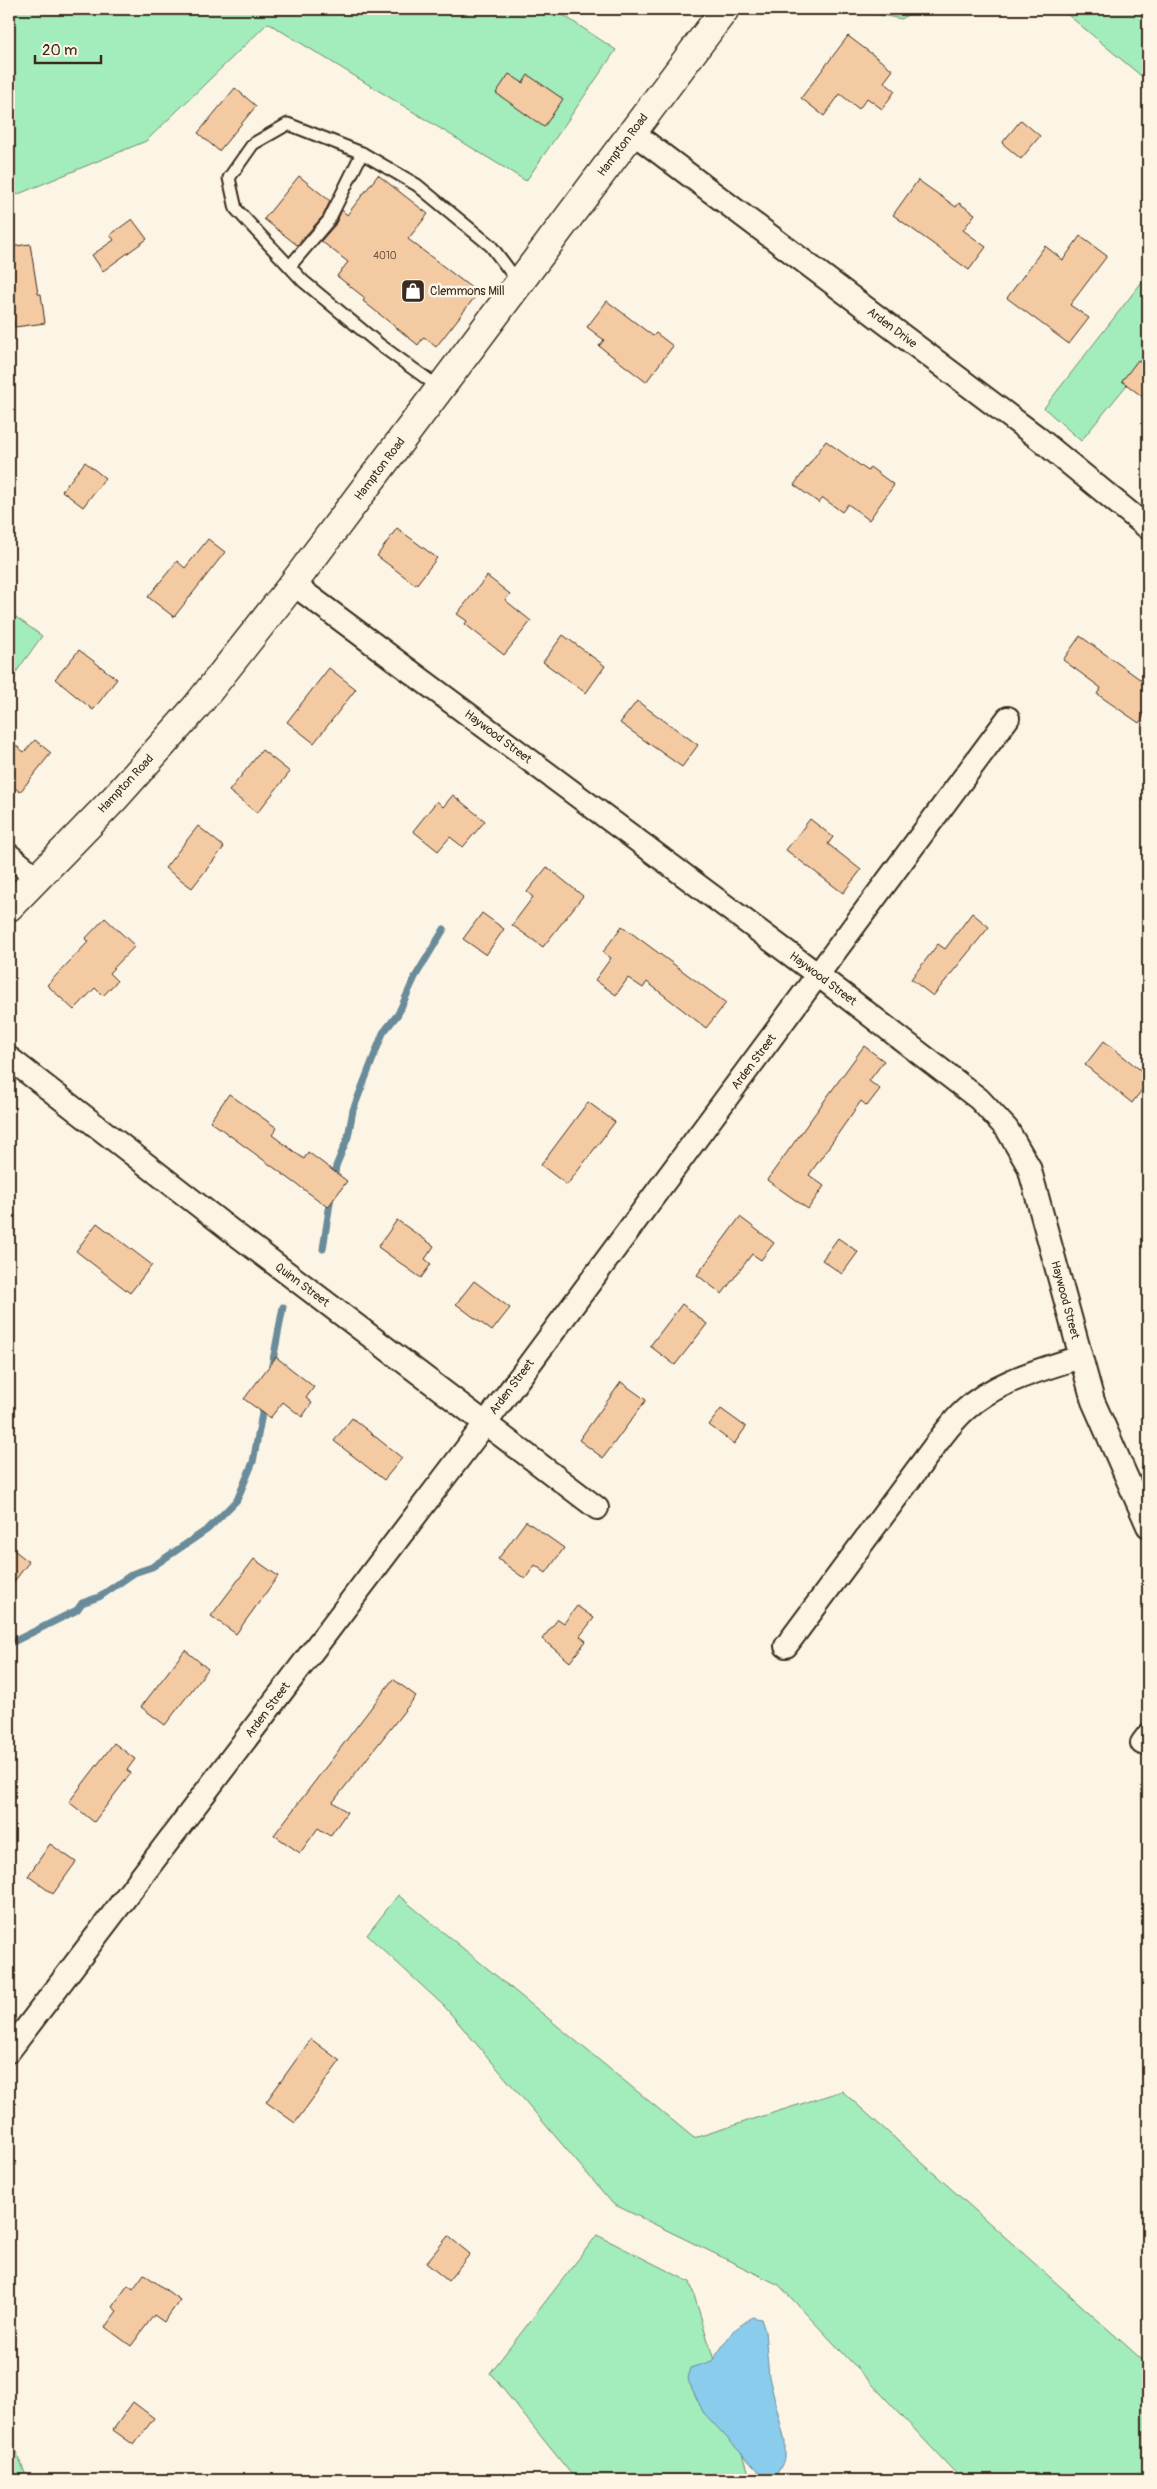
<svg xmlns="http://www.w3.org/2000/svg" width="1157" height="2489" viewBox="0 0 1157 2489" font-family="Pangolin,sans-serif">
<rect width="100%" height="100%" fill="#fcf5e5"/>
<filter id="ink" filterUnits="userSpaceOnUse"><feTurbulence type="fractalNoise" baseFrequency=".02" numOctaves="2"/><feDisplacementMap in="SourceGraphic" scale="10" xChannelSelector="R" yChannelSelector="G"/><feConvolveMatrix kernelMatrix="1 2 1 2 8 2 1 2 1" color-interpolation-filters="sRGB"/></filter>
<g filter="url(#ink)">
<g fill="#a3ecbb" stroke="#6f8b6c">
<polygon points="9,9 554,9 616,50 526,181 268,23 146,141 9,198"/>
<polygon points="848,9 914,9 902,19"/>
<polygon points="1061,9 1148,9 1148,81 1140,75"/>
<polygon points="1148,274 1148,359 1081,441 1044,408"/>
<polygon points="9,612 42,636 9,682"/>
<polygon points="398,1895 694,2138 842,2091 1148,2365 1148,2480 962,2480 779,2285 613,2204 444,2006 367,1935"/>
<polygon points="597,2235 690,2282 751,2480 576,2480 490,2373"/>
<polygon points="9,2436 28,2480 9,2480"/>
</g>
<polygon fill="#8acceb" stroke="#6a8b99" points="752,2317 761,2319 765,2331 769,2377 785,2442 785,2459 775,2477 765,2479 703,2412 687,2378 690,2368 712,2361 733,2331"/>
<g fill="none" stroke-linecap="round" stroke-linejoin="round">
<g stroke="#6a8b99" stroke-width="7">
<polyline points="334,1180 336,1166 348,1137 353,1110 383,1033 398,1014 415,977 444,929"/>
<polyline points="323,1249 331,1196"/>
<polyline points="271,1371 283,1307"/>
<polyline points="9,1644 77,1610 82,1603 99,1597 134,1573 152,1567 208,1529 237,1500 253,1462 264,1403"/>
</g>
</g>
<g fill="#f4caa3" stroke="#3b2a1e">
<polygon points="848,36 893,70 884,82 895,91 882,109 867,98 859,109 840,94 824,116 801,98"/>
<polygon points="509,74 523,83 528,75 563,99 544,127 496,93"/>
<polygon points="235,88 256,106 219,151 198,133"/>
<polygon points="1021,120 1040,136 1021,159 1002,143"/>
<polygon points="378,175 428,214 408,239 478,293 436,347 424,337 418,345 363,301 365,298 337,276 348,262 321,241 335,225 342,210 347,215"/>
<polygon points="299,176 330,201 323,216 297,245 264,219"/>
<polygon points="918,180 956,207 959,203 975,214 963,230 986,247 969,270 893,215"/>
<polygon points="132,219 147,239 103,271 92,255 114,240 110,235"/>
<polygon points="1080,236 1107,256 1070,305 1089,318 1069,344 1007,298 1045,246 1063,260"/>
<polygon points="30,244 38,294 41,294 45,323 15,327 11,302 9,302 9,247"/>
<polygon points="607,301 653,336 656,333 673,346 646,382 599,346 604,340 587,327"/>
<polygon points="1138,360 1148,367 1148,401 1122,381"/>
<polygon points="826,441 868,471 870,467 894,485 869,520 848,504 842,512 823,498 819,503 794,485"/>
<polygon points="85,462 105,478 83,507 62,491"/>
<polygon points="397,528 437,558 416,585 377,556"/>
<polygon points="208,539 225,552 174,617 148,597 177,561 185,568"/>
<polygon points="487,576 510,594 505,600 531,621 504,655 465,624 467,621 457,614"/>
<polygon points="563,635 605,666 586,693 543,662"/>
<polygon points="1080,636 1148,685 1148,710 1139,723 1097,694 1101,688 1063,660"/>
<polygon points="79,650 117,679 93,710 55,679"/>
<polygon points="329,668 356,689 314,743 287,722"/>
<polygon points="637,701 698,745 682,767 620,723"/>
<polygon points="9,740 24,752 35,740 51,753 20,792 9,783"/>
<polygon points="262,750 290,772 257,813 229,791"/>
<polygon points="453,795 485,821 463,847 450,837 438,851 413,831 437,801 443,807"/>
<polygon points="810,819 833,837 828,844 861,870 843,893 786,850"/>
<polygon points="198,826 224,847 192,888 165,868"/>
<polygon points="547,867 583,896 543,947 512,925 533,897 527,892"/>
<polygon points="482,913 504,929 486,955 463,939"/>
<polygon points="972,913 989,927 933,996 911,979 938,944 945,949"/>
<polygon points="105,918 135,946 109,973 117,981 103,996 95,988 74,1010 47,985 89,941 85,939"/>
<polygon points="622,926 726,1003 706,1028 647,982 643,988 628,978 616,995 595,980 611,958 603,952"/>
<polygon points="1104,1041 1148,1076 1148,1082 1132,1103 1085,1065"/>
<polygon points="864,1046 884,1061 869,1081 880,1089 867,1106 861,1101 809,1175 824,1186 808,1209 767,1180"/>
<polygon points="229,1094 277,1128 272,1135 304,1159 308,1152 347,1181 328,1207 210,1121"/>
<polygon points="588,1102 615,1122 567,1185 541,1165"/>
<polygon points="740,1217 774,1243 761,1260 752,1254 722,1294 697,1275"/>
<polygon points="397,1220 434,1246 425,1259 431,1264 421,1278 378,1247"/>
<polygon points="97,1223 152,1265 130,1293 76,1251"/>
<polygon points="838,1238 858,1252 842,1274 822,1260"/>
<polygon points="474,1281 510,1308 492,1331 456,1304"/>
<polygon points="682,1304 707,1324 675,1365 650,1346"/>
<polygon points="276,1357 314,1387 306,1398 312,1403 302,1417 283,1402 270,1418 244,1399"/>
<polygon points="621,1382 646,1400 603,1458 579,1440"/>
<polygon points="721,1409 746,1427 734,1444 709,1425"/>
<polygon points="352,1418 402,1458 384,1480 334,1441"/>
<polygon points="526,1521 564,1548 546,1573 535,1565 525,1579 498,1559"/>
<polygon points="9,1546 29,1562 9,1588"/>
<polygon points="254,1559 278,1576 236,1634 211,1616"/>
<polygon points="577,1606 594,1618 580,1636 586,1641 570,1662 542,1639 558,1619 564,1623"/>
<polygon points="185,1650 208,1669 165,1725 141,1707"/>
<polygon points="393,1679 416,1696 333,1802 347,1812 330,1836 318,1828 300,1853 274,1835"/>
<polygon points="114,1743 135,1759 127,1770 131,1773 94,1822 69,1802"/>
<polygon points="50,1844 76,1862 53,1894 28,1876"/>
<polygon points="311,2039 340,2061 295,2123 266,2102"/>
<polygon points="448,2236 470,2254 448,2281 426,2263"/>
<polygon points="144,2274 180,2300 164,2322 154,2315 131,2346 105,2327 117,2311 112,2307 128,2285 133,2289"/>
<polygon points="133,2402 154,2418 134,2445 113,2430"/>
</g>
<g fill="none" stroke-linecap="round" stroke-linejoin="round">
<defs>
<g id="lane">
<polyline points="290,266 329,220 362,153"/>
<polyline points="440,388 380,345 303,281 236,209 229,178 253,144 288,124 362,153 417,185 491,246 519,283"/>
</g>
<g id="street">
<polyline points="632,132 1037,437 1148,528"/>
<polyline points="293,584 818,975 979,1099 1007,1129 1029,1167 1093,1401 1148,1526"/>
<polyline points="9,855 37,878"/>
<polyline points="9,1058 233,1232 597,1508"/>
<path d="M786,1646l156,-210c7,-9 15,-19 23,-26 31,-29 76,-40 115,-53"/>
<polyline points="1142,1743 1148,1735"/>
<polyline points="9,2051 485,1424 1008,718"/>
</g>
<polyline id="secondary" points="9,907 115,798 196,707 293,584 725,9"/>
</defs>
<use href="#lane" stroke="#3b2a1e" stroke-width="15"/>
<use href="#street" stroke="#3b2a1e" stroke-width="26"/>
<use href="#secondary" stroke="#3b2a1e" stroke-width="31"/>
<use href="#lane" stroke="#fcf5e5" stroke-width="11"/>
<use href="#street" stroke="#fcf5e5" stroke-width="22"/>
<use href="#secondary" stroke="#fcf5e5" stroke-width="28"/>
</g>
</g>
<defs>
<symbol id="shop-square" viewBox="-11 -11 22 22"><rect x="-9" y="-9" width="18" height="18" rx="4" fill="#3b2a1e" stroke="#fcf5e5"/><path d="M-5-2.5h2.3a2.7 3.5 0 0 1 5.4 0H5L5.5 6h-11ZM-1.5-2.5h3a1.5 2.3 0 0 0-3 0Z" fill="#fff"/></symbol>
</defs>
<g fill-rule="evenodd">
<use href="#shop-square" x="399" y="277" width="28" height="28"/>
</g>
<g text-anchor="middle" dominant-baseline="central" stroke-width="5" stroke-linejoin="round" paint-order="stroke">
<g font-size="10" fill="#69523f">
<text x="385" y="256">4010</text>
</g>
<g font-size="12" fill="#3b2a1e" stroke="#fcf5e5">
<text transform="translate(623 145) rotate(-53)">Hampton Road</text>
<text transform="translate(892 328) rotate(37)">Arden Drive</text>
<text transform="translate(380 469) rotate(-53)">Hampton Road</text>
<text transform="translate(498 737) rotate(37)">Haywood Street</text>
<text transform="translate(126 784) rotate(-47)">Hampton Road</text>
<text transform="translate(823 979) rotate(37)">Haywood Street</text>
<text transform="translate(754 1062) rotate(-53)">Arden Street</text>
<text transform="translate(302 1285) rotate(37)">Quinn Street</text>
<text transform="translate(1065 1300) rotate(75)">Haywood Street</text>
<text transform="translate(512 1387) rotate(-53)">Arden Street</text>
<text transform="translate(268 1710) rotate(-53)">Arden Street</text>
</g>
<g font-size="12" fill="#3b2a1e" stroke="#fcf5e5" text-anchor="start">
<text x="430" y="291">Clemmons Mill</text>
</g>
</g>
<rect width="1157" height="2489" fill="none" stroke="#fcf5e5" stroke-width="30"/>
<rect x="15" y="15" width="1127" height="2459" fill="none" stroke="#3b2a1e" stroke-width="2" filter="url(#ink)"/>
<path d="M35 55v8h66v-8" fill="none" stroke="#3b2a1e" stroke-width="2.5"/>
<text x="42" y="55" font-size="15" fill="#3b2a1e" stroke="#fcf5e5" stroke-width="4" paint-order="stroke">20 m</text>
</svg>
